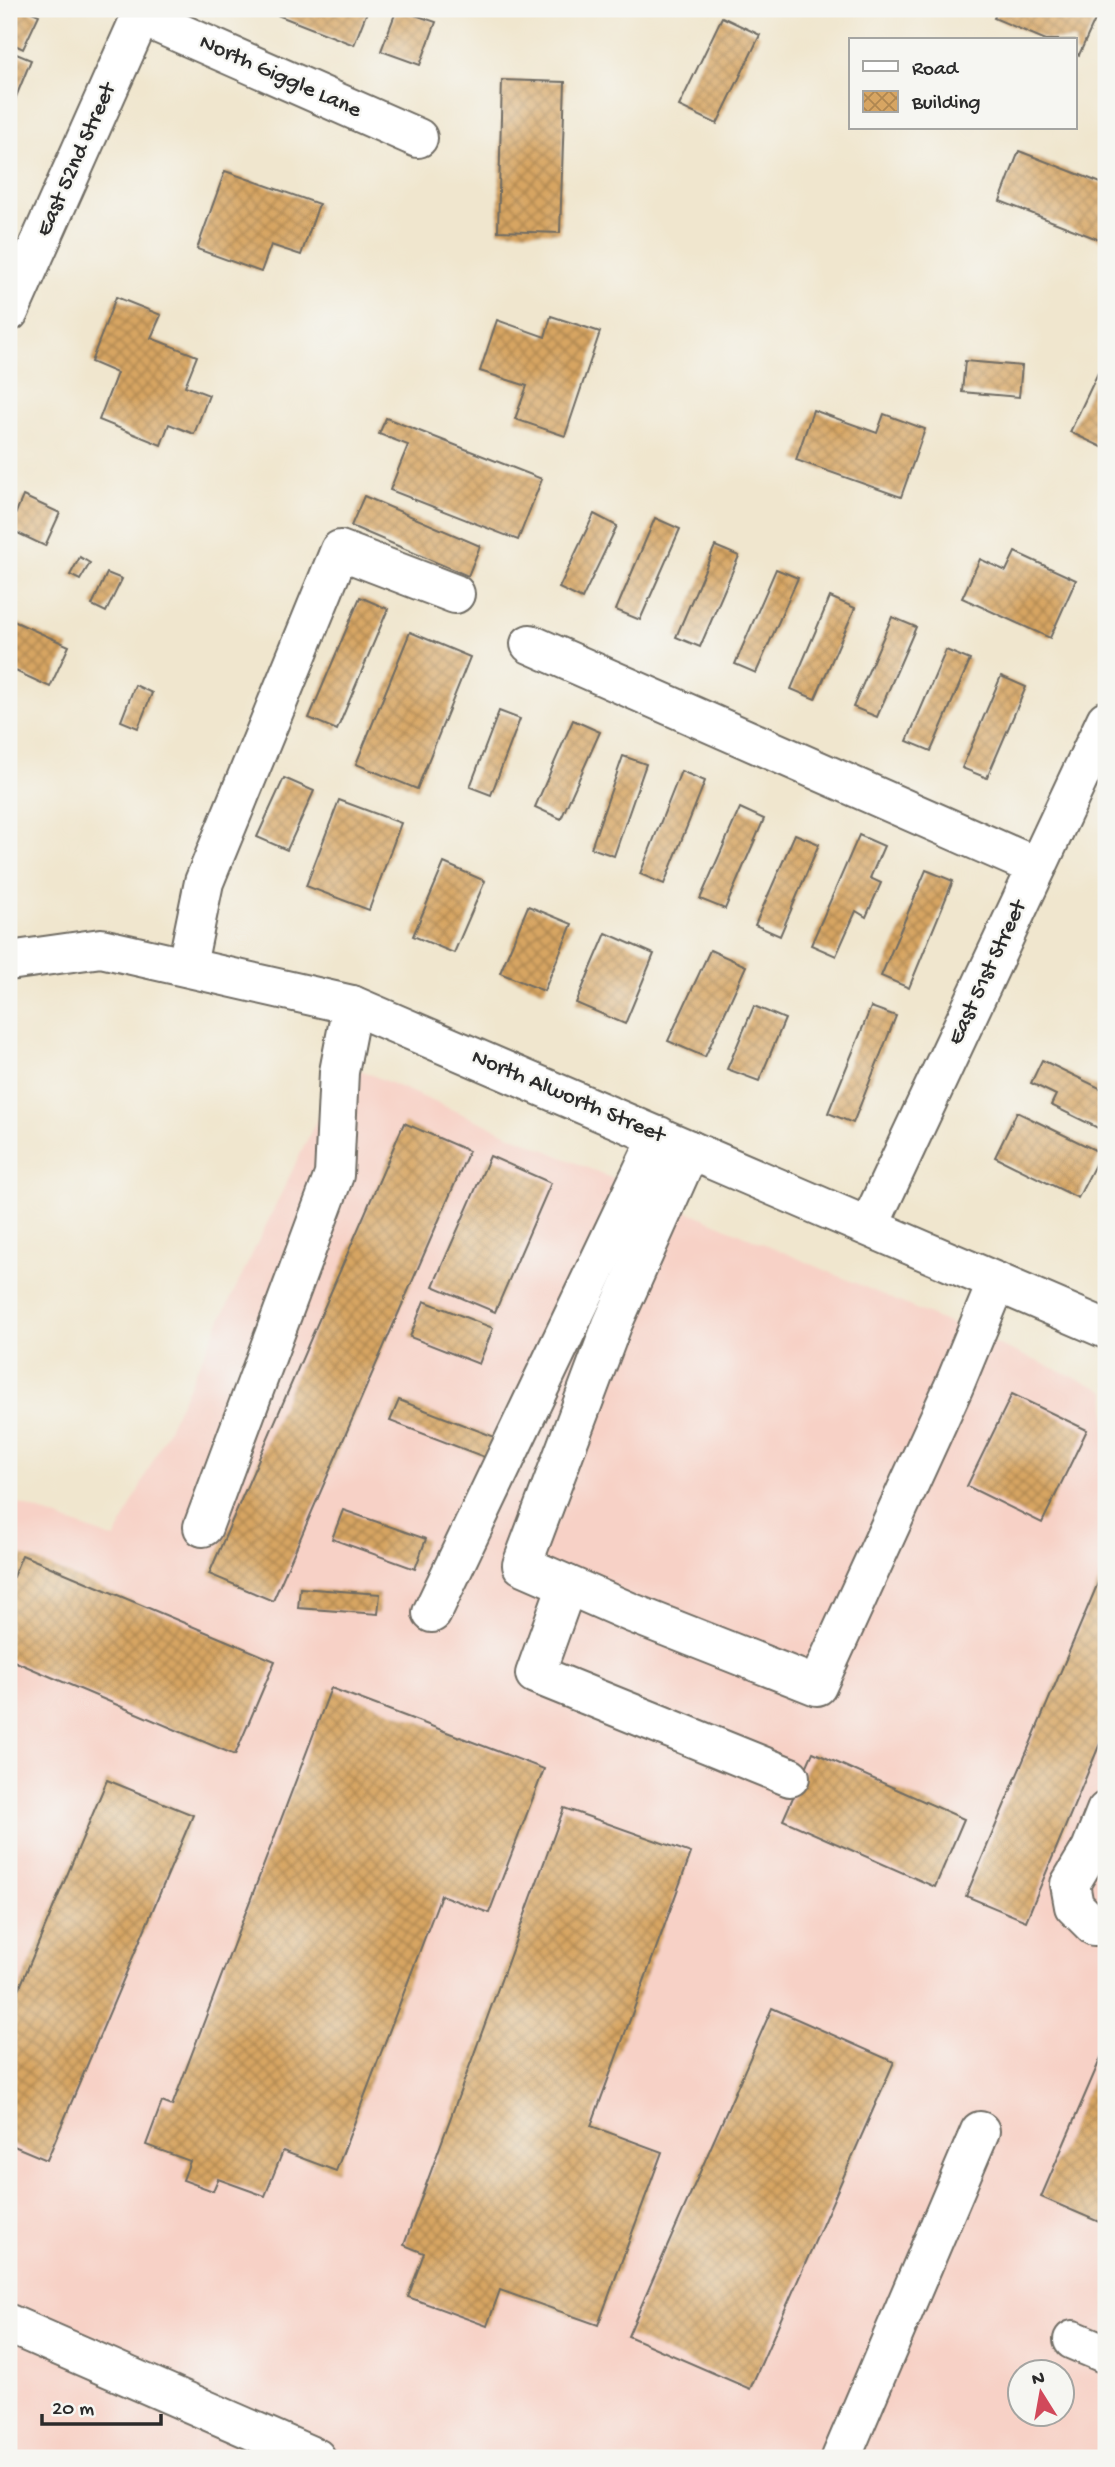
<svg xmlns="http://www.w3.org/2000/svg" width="1115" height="2467" viewBox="0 0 1115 2467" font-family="'Gochi Hand',sans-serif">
<defs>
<pattern id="building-cross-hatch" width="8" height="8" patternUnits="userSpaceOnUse" patternTransform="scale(1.75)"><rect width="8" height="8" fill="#d7a562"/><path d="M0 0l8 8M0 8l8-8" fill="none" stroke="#af8751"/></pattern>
</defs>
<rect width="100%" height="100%" fill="#f6f6f2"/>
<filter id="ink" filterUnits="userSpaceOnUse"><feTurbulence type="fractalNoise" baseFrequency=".0143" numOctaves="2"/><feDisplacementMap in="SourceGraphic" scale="14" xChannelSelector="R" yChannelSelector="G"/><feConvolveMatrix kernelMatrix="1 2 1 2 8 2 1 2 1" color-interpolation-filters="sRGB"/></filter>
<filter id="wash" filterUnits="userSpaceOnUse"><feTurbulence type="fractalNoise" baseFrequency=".00686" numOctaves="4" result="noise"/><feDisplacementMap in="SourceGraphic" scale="28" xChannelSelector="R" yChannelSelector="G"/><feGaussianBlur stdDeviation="1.57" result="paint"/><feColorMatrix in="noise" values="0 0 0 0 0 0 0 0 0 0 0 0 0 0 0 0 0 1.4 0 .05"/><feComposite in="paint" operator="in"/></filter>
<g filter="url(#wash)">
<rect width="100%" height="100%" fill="#f0e6ce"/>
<path fill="#f7d1c6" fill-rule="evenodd" d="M344,1063l762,328v1067h-1097v-958l106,39zM1020,2372h42v42h-42z"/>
<g id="blocks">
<g fill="url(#building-cross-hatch)">
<polygon points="9,9 25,9 39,15 23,49 9,42"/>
<polygon points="262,9 368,9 354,45"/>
<polygon points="397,9 436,22 420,65 381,51"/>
<polygon points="998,9 1100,9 1079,55 1075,53 1075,40 1046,40 994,18"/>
<polygon points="722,17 760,35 717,124 679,106"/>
<polygon points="9,51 31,60 9,114"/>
<polygon points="502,80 565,82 560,233 498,231"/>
<polygon points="1019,151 1106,185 1105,242 1000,201"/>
<polygon points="225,171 319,204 301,255 271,245 261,272 197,249"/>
<polygon points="116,297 161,315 151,338 197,356 185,386 209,395 194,434 169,424 161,445 99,420 117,373 91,362"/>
<polygon points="551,316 600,332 565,436 515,419 527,386 480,371 497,320 545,337"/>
<polygon points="1106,356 1106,449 1070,432"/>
<polygon points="965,361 1022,366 1019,397 962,392"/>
<polygon points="813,410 877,433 884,414 925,429 901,497 796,460"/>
<polygon points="386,418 542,479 518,540 390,490 408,445 379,434"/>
<polygon points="23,496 60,513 45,546 9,529"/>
<polygon points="364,496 480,546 468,576 351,526"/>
<polygon points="594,514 617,526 582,599 559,588"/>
<polygon points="655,518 680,529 640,620 616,610"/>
<polygon points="715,546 739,556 700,647 676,637"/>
<polygon points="1015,552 1076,580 1050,638 962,598 980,559 1006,571"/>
<polygon points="80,557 90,563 80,580 70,575"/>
<polygon points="776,569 798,578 756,673 735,664"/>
<polygon points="107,573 122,579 106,612 92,605"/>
<polygon points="360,597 388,609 337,730 309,718"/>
<polygon points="830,597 855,608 815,699 791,689"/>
<polygon points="892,617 916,627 877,717 853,707"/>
<polygon points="9,619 69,646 50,687 9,668"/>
<polygon points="410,632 470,657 417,789 356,764"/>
<polygon points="946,650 970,660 931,751 907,741"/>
<polygon points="1001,676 1026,687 987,778 962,768"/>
<polygon points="135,685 152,693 138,728 121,721"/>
<polygon points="499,711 520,719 491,795 470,787"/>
<polygon points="573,720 600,732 561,819 535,807"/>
<polygon points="623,756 646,764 614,856 591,848"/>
<polygon points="681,771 705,781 664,884 640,874"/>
<polygon points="284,778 314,791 287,850 257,837"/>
<polygon points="339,800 401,823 369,910 306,886"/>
<polygon points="740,808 764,819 725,909 700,899"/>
<polygon points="795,834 819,844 780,936 755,925"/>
<polygon points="859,835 884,846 870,878 881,883 866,917 856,911 836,956 811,945"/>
<polygon points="444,863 485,881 454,953 413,936"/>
<polygon points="926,870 953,881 909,988 881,976"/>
<polygon points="528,906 572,924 544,991 500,973"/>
<polygon points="606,933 654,954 625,1024 576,1003"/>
<polygon points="710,950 746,966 705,1057 668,1041"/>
<polygon points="754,1006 785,1019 759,1081 727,1069"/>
<polygon points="871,1007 896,1016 853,1123 828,1113"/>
<polygon points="1042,1060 1106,1091 1104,1131 1051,1105 1056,1095 1031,1083"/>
<polygon points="1017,1112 1101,1153 1078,1198 995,1157"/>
<polygon points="404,1123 469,1151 273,1601 209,1574"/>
<polygon points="490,1156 551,1183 495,1312 433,1286"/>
<polygon points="424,1301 493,1328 479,1364 410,1337"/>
<polygon points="1012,1394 1087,1430 1042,1523 967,1486"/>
<polygon points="399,1400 500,1439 492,1460 390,1421"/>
<polygon points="343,1510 426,1539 415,1569 332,1539"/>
<polygon points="22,1555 275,1661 235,1755 9,1659 9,1586"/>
<polygon points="1106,1564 1106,1729 1026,1921 966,1896"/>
<polygon points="300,1588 380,1594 378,1614 298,1608"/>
<polygon points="331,1688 544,1769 489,1913 441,1895 336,2171 283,2151 265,2196 218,2179 213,2191 183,2180 190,2161 146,2145 162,2102 172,2106"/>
<polygon points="813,1752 964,1819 935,1887 783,1820"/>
<polygon points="107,1780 193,1815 47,2160 9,2144 9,2013"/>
<polygon points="564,1808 691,1853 591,2126 662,2152 598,2325 500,2290 487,2326 408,2297 424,2253 404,2245"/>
<polygon points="772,2008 894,2062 750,2389 628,2336"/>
<polygon points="1106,2046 1106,2225 1041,2197"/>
</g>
</g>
</g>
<g filter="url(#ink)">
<use href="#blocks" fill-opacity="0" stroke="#706c64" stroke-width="2"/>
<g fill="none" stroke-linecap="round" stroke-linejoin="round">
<defs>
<g id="minor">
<polyline points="141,16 418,138"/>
<polyline points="9,312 144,9"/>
<polyline points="530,644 1037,867"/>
<polyline points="9,961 101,948 352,1005 1106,1329"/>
<polyline points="187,965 204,882 340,550 455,594"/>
<polyline points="690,1150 612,1325 522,1565 632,1613 817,1686 954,1386 997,1282"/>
<polyline points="869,1226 1106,720"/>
<polyline points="203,1527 334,1175 339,1072 352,1005"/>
<polyline points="567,1585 535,1674 790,1777"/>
<polyline points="432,1613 659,1136"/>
<polyline points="1106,1811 1091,1849 1070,1884 1074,1906 1094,1926 1106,1926"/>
<polyline points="9,2324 316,2458"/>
<polyline points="1073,2340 1106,2354"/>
<polyline points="841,2458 980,2131"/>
</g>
</defs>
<use href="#minor" stroke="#706c64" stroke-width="42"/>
<use href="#minor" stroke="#fff" stroke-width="38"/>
</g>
</g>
<g text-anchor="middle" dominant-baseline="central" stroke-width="5" stroke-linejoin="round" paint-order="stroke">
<g font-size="23" fill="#2b2b2b" stroke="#f6f6f2">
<text transform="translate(280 77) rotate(24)">North Giggle Lane</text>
<text transform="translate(77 160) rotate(-66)">East 52nd Street</text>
<text transform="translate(988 973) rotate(-65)">East 51st Street</text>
<text transform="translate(568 1097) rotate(23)">North Alworth Street</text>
</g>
</g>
<rect width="1115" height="2467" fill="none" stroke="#f6f6f2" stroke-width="35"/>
<rect x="849" y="38" width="228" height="91" fill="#f6f6f2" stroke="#a5a5a2" stroke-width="2"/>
<rect x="863" y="61" width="35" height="10" fill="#ffffff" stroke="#a5a5a2" stroke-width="2"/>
<text x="912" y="74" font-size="21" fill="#2b2b2b">Road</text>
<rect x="863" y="91" width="35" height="21" fill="url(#building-cross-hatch)" stroke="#a5a5a2" stroke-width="2"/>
<text x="912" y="108" font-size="21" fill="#2b2b2b">Building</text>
<g transform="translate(1041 2393) rotate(349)"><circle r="33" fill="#f6f6f2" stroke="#a5a5a2" stroke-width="2"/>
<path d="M0-5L12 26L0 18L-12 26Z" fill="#d1495b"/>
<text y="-10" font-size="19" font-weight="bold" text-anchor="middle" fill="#2b2b2b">N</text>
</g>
<path d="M42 2414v10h119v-10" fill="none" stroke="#2b2b2b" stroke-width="3.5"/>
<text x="52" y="2414" font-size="21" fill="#2b2b2b" stroke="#f6f6f2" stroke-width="5" paint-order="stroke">20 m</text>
</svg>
